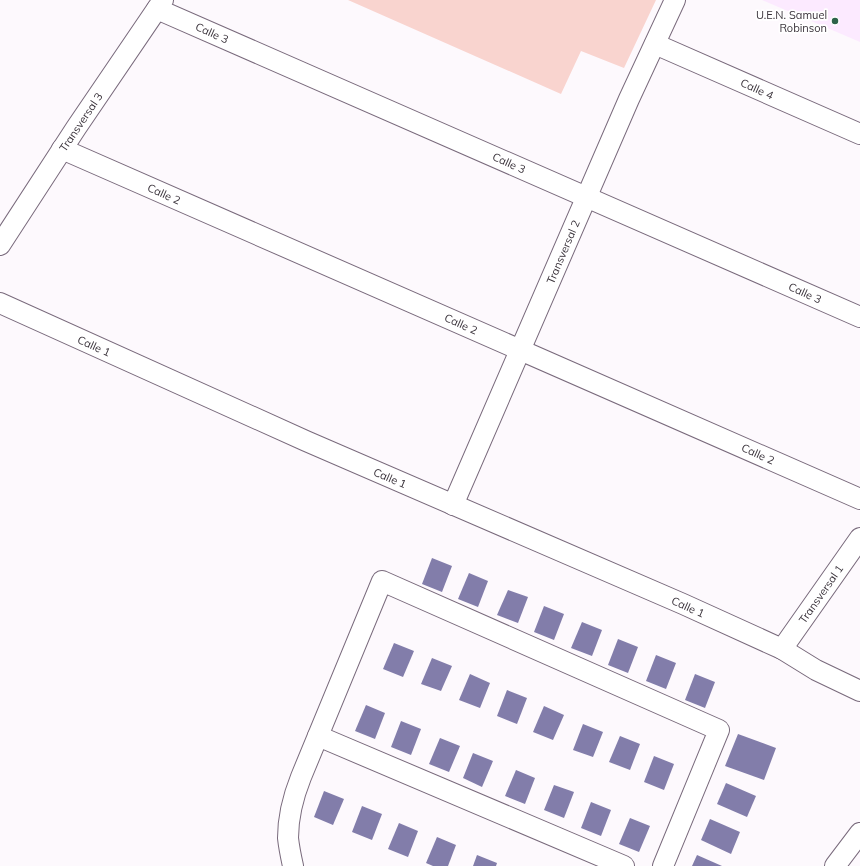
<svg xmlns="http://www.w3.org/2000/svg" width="860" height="866" viewBox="0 0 860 866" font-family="Mulish,sans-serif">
<rect width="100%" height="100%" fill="#fdf9fd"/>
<polygon fill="#fceaff" points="762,0 860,0 860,42"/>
<polygon fill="#f9d4cf" points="348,0 656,0 624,68 581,51 561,94"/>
<g fill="#827daa">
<polygon points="432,558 452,566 442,592 422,584"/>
<polygon points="469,573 488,581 478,607 458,599"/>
<polygon points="508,590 528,597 518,623 497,615"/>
<polygon points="544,606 564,614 554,640 534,632"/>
<polygon points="582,622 602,630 592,656 571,648"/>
<polygon points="618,639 638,647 628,673 608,665"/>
<polygon points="394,643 414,651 403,677 383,669"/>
<polygon points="656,655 676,663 666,689 646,681"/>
<polygon points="432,658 452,666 441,691 421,684"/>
<polygon points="470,674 490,683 480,708 459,700"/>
<polygon points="695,674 715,682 705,708 685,700"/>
<polygon points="507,690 527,698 517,724 497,716"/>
<polygon points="366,705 385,713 375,739 355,731"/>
<polygon points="544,706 564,715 553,740 533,732"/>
<polygon points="401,721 421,729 411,755 391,747"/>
<polygon points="583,724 603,732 593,757 573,750"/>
<polygon points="738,734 776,748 764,780 725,766"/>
<polygon points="620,736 640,744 630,770 609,762"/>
<polygon points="440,738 460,746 449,772 429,764"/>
<polygon points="473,753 493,761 482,787 463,778"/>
<polygon points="654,756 674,764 664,790 644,782"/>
<polygon points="516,770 535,778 525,804 505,796"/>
<polygon points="726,783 756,796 747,817 717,804"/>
<polygon points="554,785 574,792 564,818 544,810"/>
<polygon points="324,791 344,799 333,825 314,817"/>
<polygon points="591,802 611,810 601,836 581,828"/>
<polygon points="362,806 382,814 372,840 352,832"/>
<polygon points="630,818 650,826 639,852 619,844"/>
<polygon points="710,819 740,832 731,854 701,840"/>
<polygon points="399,823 418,831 408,857 388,849"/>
<polygon points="437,837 456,845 448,866 433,866 426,863"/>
<polygon points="477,855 497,863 496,866 473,866"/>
<polygon points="697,855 722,866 692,866"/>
</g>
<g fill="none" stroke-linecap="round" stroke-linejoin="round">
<defs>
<g id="street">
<polyline points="157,9 860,317"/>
<polyline points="655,44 860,134"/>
<polyline points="62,149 860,499"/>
<polyline points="0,245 76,128 163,0"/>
<polyline points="0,303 306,441 683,604 782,649 816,670 860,691"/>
<polyline points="453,505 629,99 675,0"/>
<polyline points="782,649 860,538"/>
<polyline points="318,736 624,866"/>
<path d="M293,866c-2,-9 -4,-19 -5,-28 0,-22 5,-41 13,-61l81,-196 337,149 -56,136"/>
<polyline points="835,866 860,833"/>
</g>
</defs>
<use href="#street" stroke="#796a7c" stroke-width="22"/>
<use href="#street" stroke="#fff" stroke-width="20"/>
</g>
<circle fill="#2c6249" stroke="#fff" stroke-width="1.5" cx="835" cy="21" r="4"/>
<g text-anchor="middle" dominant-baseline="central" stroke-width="3.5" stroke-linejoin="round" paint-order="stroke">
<g font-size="11" fill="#39323a" stroke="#fff" text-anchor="end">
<text x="827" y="15">U.E.N. Samuel<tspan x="827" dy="13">Robinson</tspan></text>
</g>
<g font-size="11" fill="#39323a" stroke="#fff">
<text transform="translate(212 33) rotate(24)">Calle 3</text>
<text transform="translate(757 89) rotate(24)">Calle 4</text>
<text transform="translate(81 122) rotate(-56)">Transversal 3</text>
<text transform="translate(509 163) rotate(24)">Calle 3</text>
<text transform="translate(164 194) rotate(24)">Calle 2</text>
<text transform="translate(563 252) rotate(-67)">Transversal 2</text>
<text transform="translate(805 293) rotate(24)">Calle 3</text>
<text transform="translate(461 324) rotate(24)">Calle 2</text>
<text transform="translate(94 346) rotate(24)">Calle 1</text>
<text transform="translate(758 454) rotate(24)">Calle 2</text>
<text transform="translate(390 478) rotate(23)">Calle 1</text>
<text transform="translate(821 594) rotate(-55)">Transversal 1</text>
<text transform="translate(688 607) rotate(24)">Calle 1</text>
</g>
</g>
</svg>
